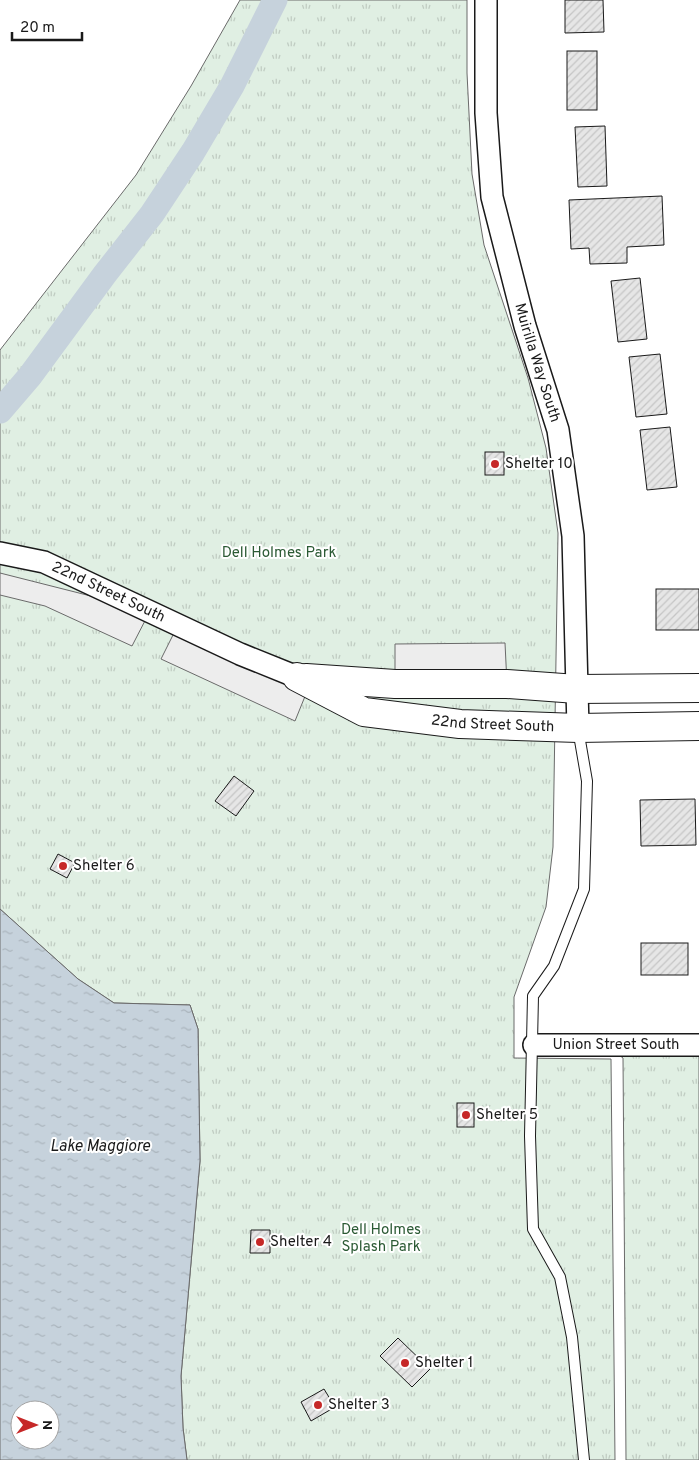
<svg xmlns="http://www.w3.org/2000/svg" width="699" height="1460" viewBox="0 0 699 1460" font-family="Overpass,sans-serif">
<defs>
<pattern id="park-tufts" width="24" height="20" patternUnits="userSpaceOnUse" patternTransform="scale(1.25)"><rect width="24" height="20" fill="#e0efe3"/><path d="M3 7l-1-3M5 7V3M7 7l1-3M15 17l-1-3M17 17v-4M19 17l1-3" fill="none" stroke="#c0ccc2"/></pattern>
<pattern id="water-ripples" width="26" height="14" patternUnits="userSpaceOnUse" patternTransform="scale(1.25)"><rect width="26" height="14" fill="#c6d2dc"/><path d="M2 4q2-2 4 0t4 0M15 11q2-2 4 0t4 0" fill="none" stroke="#aab4bc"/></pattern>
<pattern id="building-hatch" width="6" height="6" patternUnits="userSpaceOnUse" patternTransform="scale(1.25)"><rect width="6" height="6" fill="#e6e6e6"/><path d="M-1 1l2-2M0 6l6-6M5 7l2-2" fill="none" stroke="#c5c5c5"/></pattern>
</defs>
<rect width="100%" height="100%" fill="#fff"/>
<g fill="url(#park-tufts)" stroke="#6a6a6a">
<polygon points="240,0 467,0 467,73 472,174 484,245 528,378 546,448 558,533 553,847 546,907 514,997 514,1058 611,1059 615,1460 187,1460 183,1428 181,1376 200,1161 198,1029 190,1005 114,1003 78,979 0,909 0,350 136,175 191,86"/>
<polygon points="699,1054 699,1460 626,1460 623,1058 619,1055"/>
</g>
<g fill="#ededed" stroke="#6a6a6a">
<polygon points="0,573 150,611 132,646 45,606 0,595"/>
<polygon points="178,625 310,684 295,721 161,659"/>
<polygon points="505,643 507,684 395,684 395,644"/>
</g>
<path fill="url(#water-ripples)" stroke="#6a6a6a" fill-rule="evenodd" d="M0,909l78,70 36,24 76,2 8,24 2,132 -19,215 2,52 4,32h-187zM20,1410h30v30h-30z"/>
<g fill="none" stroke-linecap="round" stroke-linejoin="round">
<polyline stroke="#c6d2dc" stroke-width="25" points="0,411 30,376 105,274 152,214 193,152 232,86 275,0"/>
</g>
<g fill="url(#building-hatch)" stroke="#1a1a1a">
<polygon points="565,0 603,0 604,32 565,33"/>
<rect x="567" y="51" width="30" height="59"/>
<polygon points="605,126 607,186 578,187 575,127"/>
<polygon points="662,196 664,245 627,247 627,263 590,264 589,248 571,249 569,200"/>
<polygon points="640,278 647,339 618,342 611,281"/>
<polygon points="660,354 667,414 636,417 629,357"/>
<polygon points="670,427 677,487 647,490 640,430"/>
<rect x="485" y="452" width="19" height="23"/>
<rect x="656" y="589" width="43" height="41"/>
<polygon points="234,776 254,791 236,816 215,801"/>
<polygon points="695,799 696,845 641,846 640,800"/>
<polygon points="58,854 75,863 67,878 50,869"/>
<rect x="641" y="943" width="47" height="32"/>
<rect x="457" y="1103" width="17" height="24"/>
<polygon points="251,1230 270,1230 270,1253 250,1253"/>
<polygon points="398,1338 430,1369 412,1387 380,1356"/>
<polygon points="324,1389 335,1407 311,1421 301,1402"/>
</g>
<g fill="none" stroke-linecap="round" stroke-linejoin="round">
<defs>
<polyline id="lane" points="578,729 587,781 584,889 554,966 533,996 530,1136 533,1229 560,1277 572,1337 584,1460"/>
<g id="street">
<path id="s1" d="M486,0v113l6,84 33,129 33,104 15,106 5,192"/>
<path id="s2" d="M0,553l44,9 196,92 57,23"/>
<path id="s3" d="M534,1045h165"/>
</g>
<g id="secondary">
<path id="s4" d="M297,677l67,35 96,12 118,4 121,-2"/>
<polyline points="306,678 395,684 507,684 577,689 699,688"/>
</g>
</defs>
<use href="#lane" stroke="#1a1a1a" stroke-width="12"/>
<use href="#street" stroke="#1a1a1a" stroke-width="24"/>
<use href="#secondary" stroke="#1a1a1a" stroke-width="30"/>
<use href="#lane" stroke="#fff" stroke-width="10"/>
<use href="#street" stroke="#fff" stroke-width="21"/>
<use href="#secondary" stroke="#fff" stroke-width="28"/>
</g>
<g fill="#c62828" stroke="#fff" stroke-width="2">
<circle cx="495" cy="464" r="5"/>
<circle cx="63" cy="866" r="5"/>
<circle cx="466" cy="1115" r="5"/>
<circle cx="260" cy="1242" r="5"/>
<circle cx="405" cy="1363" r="5"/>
<circle cx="318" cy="1405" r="5"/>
</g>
<g text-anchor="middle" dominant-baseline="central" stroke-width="4" stroke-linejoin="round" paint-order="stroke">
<g font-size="15" fill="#1a1a1a" stroke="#fff">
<text stroke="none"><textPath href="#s1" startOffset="369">Muirilla Way South</textPath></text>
<text stroke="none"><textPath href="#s2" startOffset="116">22nd Street South</textPath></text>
<text stroke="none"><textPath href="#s4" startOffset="205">22nd Street South</textPath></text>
<text stroke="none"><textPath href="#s3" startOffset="82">Union Street South</textPath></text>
</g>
<g font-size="15" fill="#1a1a1a" stroke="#fff" text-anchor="start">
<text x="505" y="464">Shelter 10</text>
<text x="73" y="866">Shelter 6</text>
<text x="476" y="1115">Shelter 5</text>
<text x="270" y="1242">Shelter 4</text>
<text x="415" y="1363">Shelter 1</text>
<text x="328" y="1405">Shelter 3</text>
</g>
<g font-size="15" fill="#2b5a34" stroke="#fff">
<text x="279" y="553">Dell Holmes Park</text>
<text x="381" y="1230">Dell Holmes<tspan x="381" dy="17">Splash Park</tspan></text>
</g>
<g font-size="16" font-style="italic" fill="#1a1a1a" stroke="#fff">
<text x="100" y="1147">Lake Maggiore</text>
</g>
</g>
<g transform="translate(35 1425) rotate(90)"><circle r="24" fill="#ffffff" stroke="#a3a3a3"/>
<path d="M0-4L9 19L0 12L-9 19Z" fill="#c62828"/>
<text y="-8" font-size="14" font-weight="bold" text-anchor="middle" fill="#1a1a1a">N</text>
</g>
<path d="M12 32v8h70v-8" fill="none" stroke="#1a1a1a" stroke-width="2.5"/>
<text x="20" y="32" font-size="15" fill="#1a1a1a" stroke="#ffffff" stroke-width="4" paint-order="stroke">20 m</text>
</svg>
